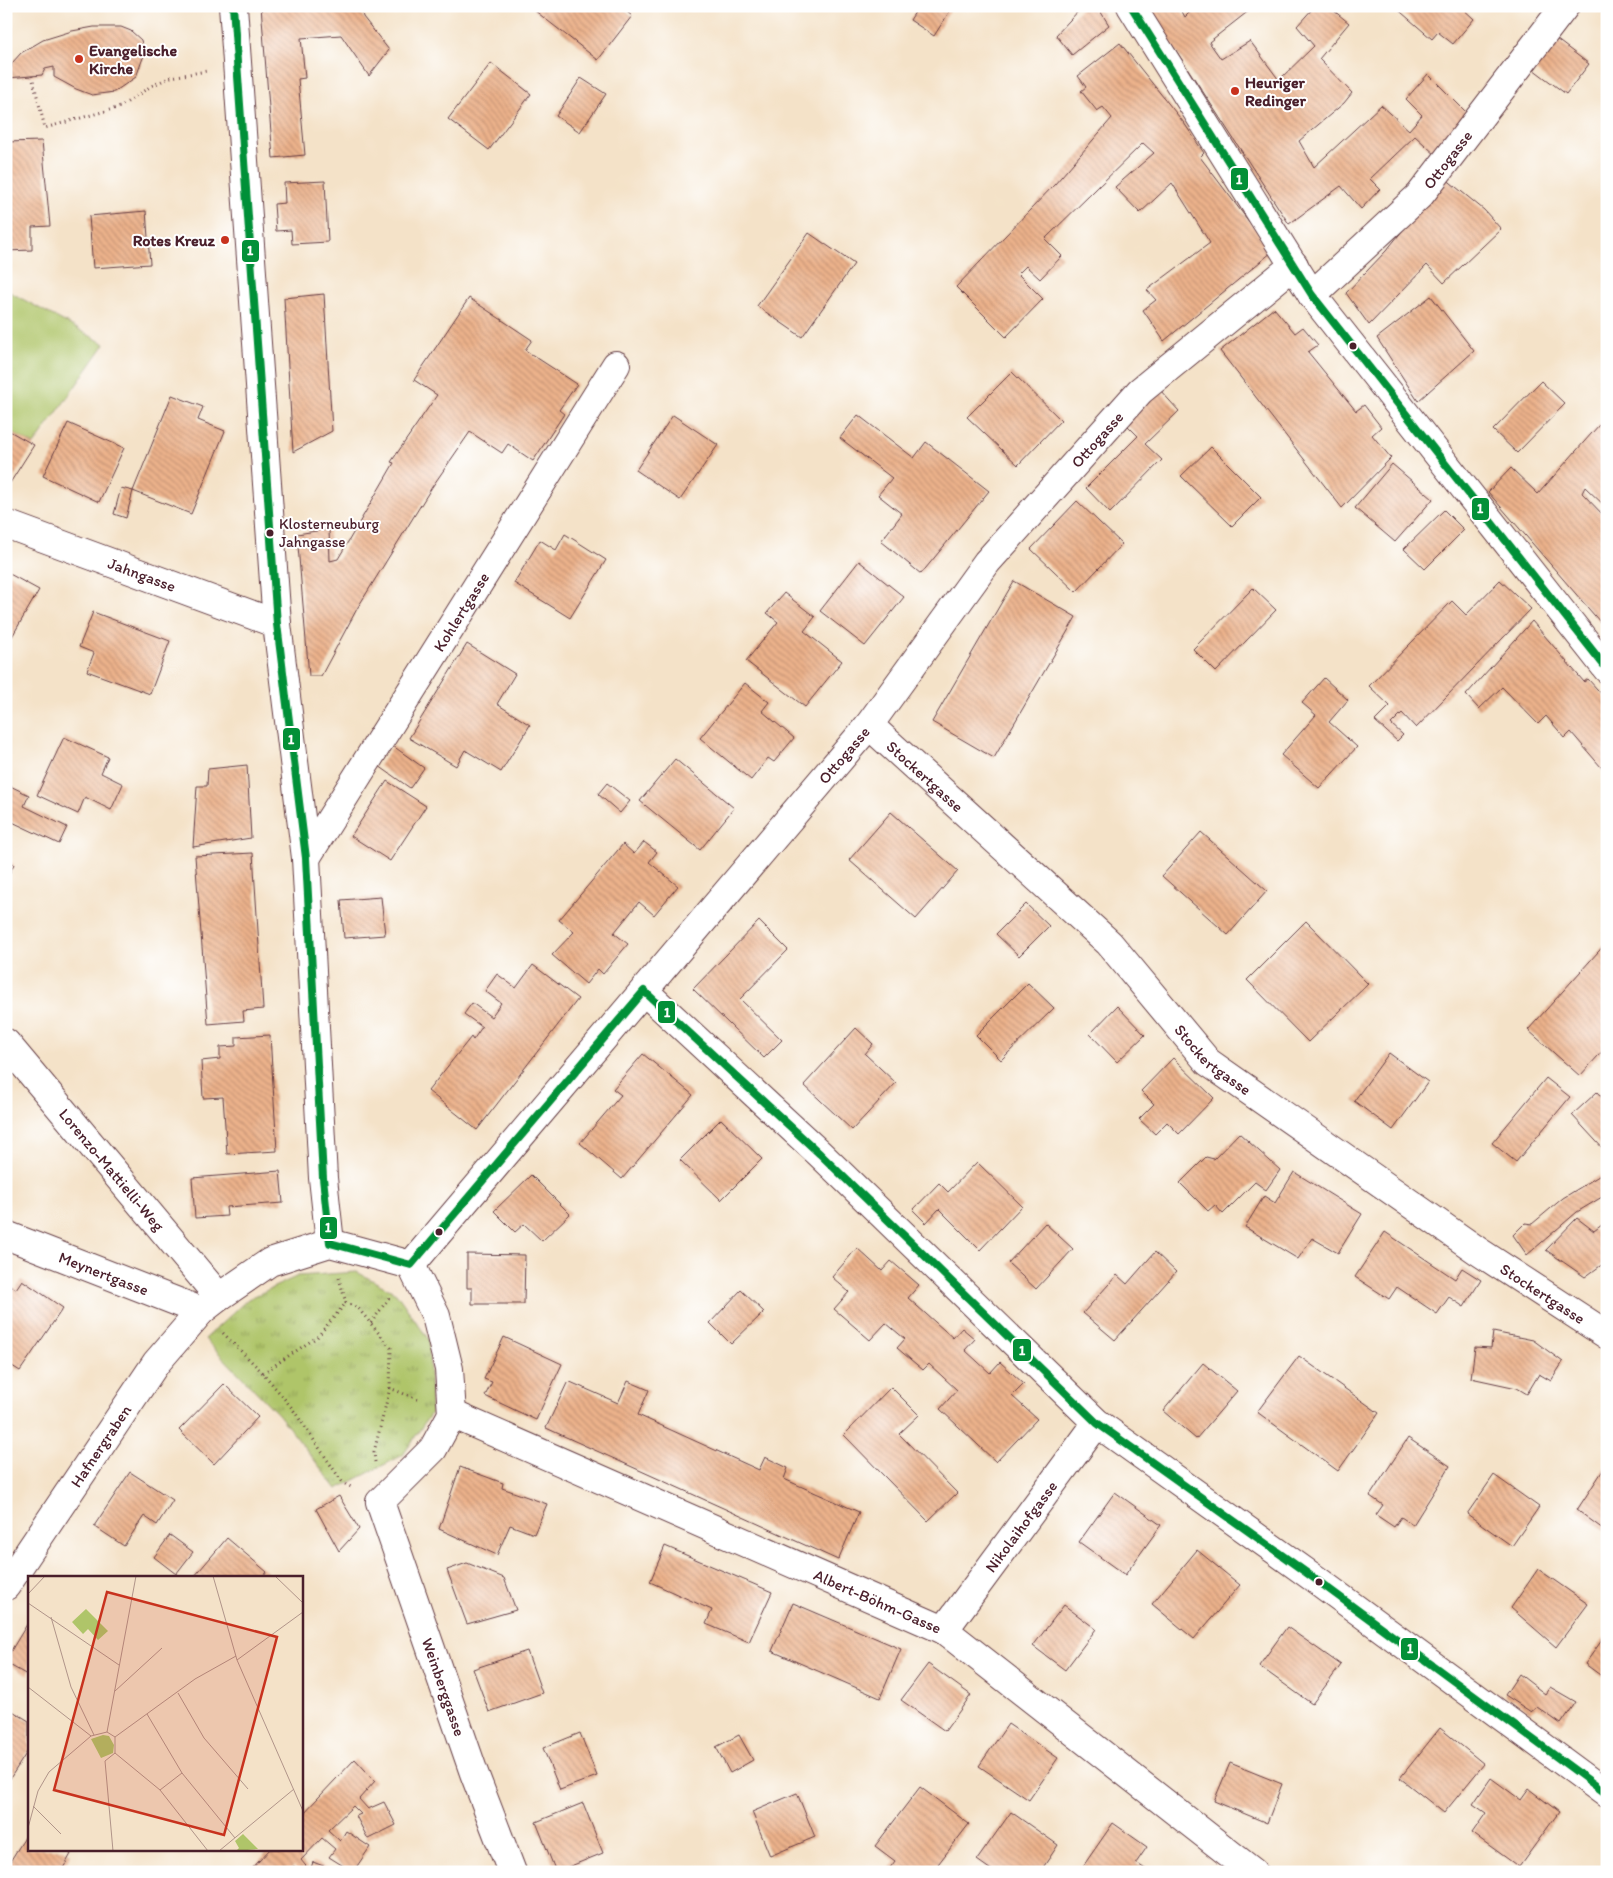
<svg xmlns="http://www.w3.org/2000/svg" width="1613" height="1878" viewBox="0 0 1613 1878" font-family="Itim,sans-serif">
<defs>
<pattern id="grass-tufts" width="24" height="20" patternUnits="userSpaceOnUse" patternTransform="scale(1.25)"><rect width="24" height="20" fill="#afc569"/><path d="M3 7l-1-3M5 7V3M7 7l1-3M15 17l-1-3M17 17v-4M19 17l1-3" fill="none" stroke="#909f57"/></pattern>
<pattern id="building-back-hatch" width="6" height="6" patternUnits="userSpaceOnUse" patternTransform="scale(1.25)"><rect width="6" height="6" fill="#ecb28b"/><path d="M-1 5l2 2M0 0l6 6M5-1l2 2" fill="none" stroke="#c19072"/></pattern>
</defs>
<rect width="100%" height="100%" fill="#fff"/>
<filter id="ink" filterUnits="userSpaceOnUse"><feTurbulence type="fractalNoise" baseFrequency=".02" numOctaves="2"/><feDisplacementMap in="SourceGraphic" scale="10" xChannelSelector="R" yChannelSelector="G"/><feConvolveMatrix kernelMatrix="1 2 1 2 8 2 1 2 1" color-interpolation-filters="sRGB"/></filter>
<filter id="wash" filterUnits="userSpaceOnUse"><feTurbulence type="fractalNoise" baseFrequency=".0096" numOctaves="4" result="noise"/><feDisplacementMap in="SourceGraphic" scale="20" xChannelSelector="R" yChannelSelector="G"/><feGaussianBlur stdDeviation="1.12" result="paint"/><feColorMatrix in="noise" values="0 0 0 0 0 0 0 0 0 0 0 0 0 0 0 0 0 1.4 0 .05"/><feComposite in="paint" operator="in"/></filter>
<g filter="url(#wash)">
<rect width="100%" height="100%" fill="#f4e2c8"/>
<polygon fill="url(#grass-tufts)" stroke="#7c724a" points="357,1272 396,1293 429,1340 431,1413 403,1455 337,1489 279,1415 205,1339 248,1299 298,1276"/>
<polygon fill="#afc569" stroke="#7c724a" points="6,290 105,344 34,445 6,429"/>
<g id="blocks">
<g fill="url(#building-back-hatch)">
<polygon points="261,6 291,6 291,9 360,6 363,17 389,50 369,76 341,35 301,38 305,78 298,79 305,155 273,158"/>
<polygon points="537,6 620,6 632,16 598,60 534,10"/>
<polygon points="919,6 953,6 934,36 910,20"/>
<polygon points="1083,6 1097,6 1109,25 1072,55 1056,35"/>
<polygon points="1147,6 1179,6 1185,17 1196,6 1255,6 1209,42 1221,59 1250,41 1279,80 1314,46 1297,26 1315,6 1328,6 1349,23 1319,59 1352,93 1344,103 1299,141 1314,167 1381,105 1409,130 1422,115 1406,99 1428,74 1472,118 1437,156 1415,136 1370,179 1380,189 1361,209 1341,186 1289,224"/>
<polygon points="1394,6 1460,6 1474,19 1453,44 1438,32 1432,39"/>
<polygon points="1594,6 1607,6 1607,15"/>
<polygon points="94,27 121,27 131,31 141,40 144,55 136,77 114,92 92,95 76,89 54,77 54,67 45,69 42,75 8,78 12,63 21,53 43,40 72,31"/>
<polygon points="1556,39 1589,64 1566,94 1533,69"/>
<polygon points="1120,43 1184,123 1204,153 1200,157 1272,252 1164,341 1143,310 1156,300 1147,290 1210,243 1172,183 1140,213 1115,187 1154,153 1143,143 1045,239 1062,256 1040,279 1026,266 1018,274 1043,299 1006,337 956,287 1055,184 1112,118 1103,107 1097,111 1081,91 1086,87 1078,76"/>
<polygon points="491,63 531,94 489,150 448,119"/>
<polygon points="581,78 606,94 580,132 556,116"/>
<polygon points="42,141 50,226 32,227 32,250 6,251 6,142"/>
<polygon points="1445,178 1484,210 1501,229 1444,283 1427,265 1369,325 1346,293 1386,251"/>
<polygon points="325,181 328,242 292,244 291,230 276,231 274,204 285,203 284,183"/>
<polygon points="146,211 150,264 93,268 89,216"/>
<polygon points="809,233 854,264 802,337 757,306"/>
<polygon points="324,294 332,431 293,452 284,298"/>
<polygon points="1431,296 1474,351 1418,401 1377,338"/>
<polygon points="469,298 532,340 525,350 577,384 559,410 564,414 533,461 508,444 502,453 470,432 432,487 358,607 321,676 309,676 297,534 329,529 330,561 338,559 394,463 391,462 437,395 414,380"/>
<polygon points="1274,308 1295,333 1303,327 1318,345 1308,352 1356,411 1364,405 1381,427 1372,435 1391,458 1342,508 1220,351"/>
<polygon points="1012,372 1061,420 1018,465 967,417"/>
<polygon points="1541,381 1565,404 1517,453 1493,430"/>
<polygon points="1160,390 1179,411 1145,444 1162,460 1110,513 1086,488 1138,436 1125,423"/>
<polygon points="172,395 203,407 198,420 225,431 191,514 133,491 126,518 114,514 121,488 133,491"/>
<polygon points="673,415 718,445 680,500 636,470"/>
<polygon points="858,415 914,458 926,442 989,491 921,574 881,541 902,514 878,495 892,478 840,438"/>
<polygon points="1607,416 1607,508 1585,487 1582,493 1607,519 1607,630 1488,492 1511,468 1538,494"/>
<polygon points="68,423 124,448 99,502 43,476"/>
<polygon points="6,429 34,445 10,483 6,481"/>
<polygon points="1211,447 1261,497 1232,526 1181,476"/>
<polygon points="1392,464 1433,499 1395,542 1355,508"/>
<polygon points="1077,501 1122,544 1076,592 1031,549"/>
<polygon points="1444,510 1464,530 1425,569 1404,549"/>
<polygon points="565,534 606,560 570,618 514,583 540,540 556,550"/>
<polygon points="859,561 904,597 865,646 820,611"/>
<polygon points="6,572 39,590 6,647"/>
<polygon points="1500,580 1531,609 1416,728 1402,713 1391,724 1403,735 1397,741 1375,721 1390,706 1369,686 1452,601 1466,615"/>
<polygon points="1014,581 1076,617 994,758 932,722"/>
<polygon points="1253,588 1276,610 1216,672 1193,649"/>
<polygon points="784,593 815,617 804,631 842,661 805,707 746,661 778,622 767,613"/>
<polygon points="93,612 170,641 150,694 87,671 94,653 79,647"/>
<polygon points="1532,621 1584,682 1588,679 1607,700 1607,774 1571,732 1565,738 1546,716 1538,724 1502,687 1479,709 1466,695"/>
<polygon points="467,644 515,674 497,704 530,725 501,772 465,750 456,766 409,738"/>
<polygon points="1324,678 1348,700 1329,722 1357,747 1319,788 1281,755 1316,715 1302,703"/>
<polygon points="745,683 769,702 762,711 794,738 774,762 768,758 751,780 700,738"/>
<polygon points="64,737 108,757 101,773 123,784 111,810 85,797 78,814 37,795"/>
<polygon points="393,746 424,768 410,788 379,766"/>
<polygon points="675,759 734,808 700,850 640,801"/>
<polygon points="247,765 251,838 193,847 197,786 207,786 208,769"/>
<polygon points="387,781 426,806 390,861 351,836"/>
<polygon points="607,783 630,801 620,813 598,794"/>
<polygon points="6,784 29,795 24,806 67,827 59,844 6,819"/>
<polygon points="891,812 958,871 916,919 849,860"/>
<polygon points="1201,832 1267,891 1228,935 1162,876"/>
<polygon points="644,842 657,852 649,862 678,886 654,915 639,902 614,933 628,944 603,974 598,969 586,984 552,955 574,932 559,920 623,844 634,854"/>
<polygon points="253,853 263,1009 243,1011 244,1021 208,1024 195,856"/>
<polygon points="6,860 14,864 6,880"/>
<polygon points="381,897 385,935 344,938 341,900"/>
<polygon points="1026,904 1049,926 1019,956 996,934"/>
<polygon points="759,921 788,950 740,999 782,1040 764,1058 693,989"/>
<polygon points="1306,921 1368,984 1308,1042 1247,980"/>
<polygon points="1607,942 1607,1046 1580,1076 1528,1030"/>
<polygon points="533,965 578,999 477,1130 428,1091 471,1037 473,1040 482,1027 464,1014 472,1003 491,1017 501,1003 485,991 497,974 516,988"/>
<polygon points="1028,983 1054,1008 1001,1060 976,1035"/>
<polygon points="1117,1006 1145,1035 1117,1062 1090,1034"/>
<polygon points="856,1028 873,1044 865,1054 896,1083 852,1130 804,1085"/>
<polygon points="270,1035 277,1151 227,1154 223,1097 203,1098 201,1061 220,1059 220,1047 236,1046 236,1037"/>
<polygon points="1389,1053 1428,1082 1393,1130 1354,1101"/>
<polygon points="643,1054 693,1095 622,1179 580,1143 621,1095 613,1089"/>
<polygon points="1173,1058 1214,1098 1179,1134 1167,1122 1155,1134 1139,1119 1154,1104 1141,1091"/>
<polygon points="1546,1078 1570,1097 1516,1162 1492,1143"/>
<polygon points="1597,1092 1607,1103 1607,1153 1572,1115"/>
<polygon points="721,1119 762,1159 721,1200 680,1160"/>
<polygon points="1239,1133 1280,1170 1266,1190 1255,1182 1223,1214 1215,1205 1208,1211 1180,1183 1206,1157 1214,1159"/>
<polygon points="977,1162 1022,1206 980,1250 939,1209 926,1223 913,1210 939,1183 948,1192"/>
<polygon points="280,1171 283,1203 226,1207 227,1216 195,1218 192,1178"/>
<polygon points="1607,1171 1607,1194 1577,1212 1527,1255 1513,1235 1525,1223 1532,1224 1563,1198"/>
<polygon points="1294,1172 1362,1214 1338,1253 1312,1238 1298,1259 1245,1227 1264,1196 1275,1203"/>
<polygon points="531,1175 570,1214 542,1241 524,1224 515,1232 494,1211"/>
<polygon points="1577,1218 1594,1231 1607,1221 1607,1261 1585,1277 1546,1250"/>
<polygon points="1045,1223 1073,1249 1036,1289 1008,1263"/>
<polygon points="1385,1232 1455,1279 1462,1268 1481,1280 1464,1307 1449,1297 1437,1314 1397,1287 1389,1299 1355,1277"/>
<polygon points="857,1248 882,1271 891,1261 919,1285 908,1298 953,1338 962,1328 975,1339 965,1350 990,1373 1000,1362 1024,1384 1012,1396 1037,1419 996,1462 940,1409 957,1390 929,1364 923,1370 897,1348 905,1339 886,1323 870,1340 834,1309 849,1292 832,1277"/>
<polygon points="1155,1252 1176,1272 1115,1340 1083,1313 1117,1275 1127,1284"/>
<polygon points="467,1254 525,1255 524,1304 472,1304 472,1288 467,1288"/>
<polygon points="22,1280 63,1308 20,1371 6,1362 6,1283 16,1289"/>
<polygon points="741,1290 764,1312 731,1344 710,1323"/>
<polygon points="1493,1332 1533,1340 1563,1362 1551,1381 1539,1374 1527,1394 1517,1388 1471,1378 1475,1347 1491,1348"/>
<polygon points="504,1337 562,1364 536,1420 485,1396 492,1382 484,1379"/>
<polygon points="1299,1356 1379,1413 1338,1471 1257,1412"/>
<polygon points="1203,1363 1237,1391 1196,1439 1163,1411"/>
<polygon points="568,1381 618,1403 628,1381 649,1390 638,1415 759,1470 765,1457 788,1468 784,1479 859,1512 838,1560 546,1428"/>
<polygon points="224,1384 258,1417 214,1464 179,1430"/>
<polygon points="891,1387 919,1415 899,1434 957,1493 928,1521 844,1435"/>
<polygon points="1408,1438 1450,1466 1413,1525 1401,1517 1394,1527 1376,1515 1383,1505 1370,1496"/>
<polygon points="1607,1464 1607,1532 1577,1510"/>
<polygon points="460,1467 503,1483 502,1488 547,1504 534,1534 510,1525 497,1555 439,1529"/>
<polygon points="130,1472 173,1500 157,1525 144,1516 124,1546 94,1526"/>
<polygon points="1494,1475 1539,1507 1512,1546 1467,1514"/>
<polygon points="1115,1492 1161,1525 1125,1575 1079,1542"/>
<polygon points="339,1496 359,1529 339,1551 316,1509"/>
<polygon points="170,1535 193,1552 176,1574 154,1557"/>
<polygon points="227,1538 267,1572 263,1577 194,1577"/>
<polygon points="665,1546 772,1592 749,1642 706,1624 712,1610 650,1582"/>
<polygon points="1197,1550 1240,1585 1194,1639 1152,1604"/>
<polygon points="467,1563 504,1578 516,1610 467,1624 447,1570"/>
<polygon points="1538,1569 1588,1604 1556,1647 1511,1608"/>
<polygon points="793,1603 901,1649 880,1698 772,1651"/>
<polygon points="1064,1605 1096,1629 1065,1670 1033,1646"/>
<polygon points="29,1621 29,1676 6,1663 6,1659"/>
<polygon points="1287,1627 1341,1665 1312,1704 1259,1666"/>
<polygon points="1607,1633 1607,1680 1585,1664"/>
<polygon points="527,1651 542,1693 489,1712 473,1669"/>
<polygon points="928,1664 971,1695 945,1731 901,1700"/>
<polygon points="1519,1674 1545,1694 1550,1687 1576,1702 1561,1724 1537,1707 1531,1712 1505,1695"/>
<polygon points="6,1707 29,1721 29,1749 9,1780 6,1778"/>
<polygon points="1008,1724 1058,1758 1029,1800 979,1766"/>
<polygon points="1440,1728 1484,1764 1444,1813 1400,1778"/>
<polygon points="580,1733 597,1776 560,1790 543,1748"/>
<polygon points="739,1735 753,1760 730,1773 716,1747"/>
<polygon points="355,1759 375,1781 359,1799 368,1809 384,1802 396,1825 368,1839 356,1816 361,1814 353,1806 328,1830 340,1841 346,1831 370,1847 353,1872 329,1857 335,1849 322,1838 301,1860 310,1871 313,1862 339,1872 299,1872 294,1866 289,1872 249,1872 270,1849 301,1849 301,1816"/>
<polygon points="1230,1763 1282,1784 1267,1823 1214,1801"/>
<polygon points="1491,1778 1521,1800 1529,1789 1559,1812 1519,1867 1472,1833 1486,1813 1473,1804"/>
<polygon points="920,1787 969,1824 932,1872 887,1872 895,1861 875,1846"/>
<polygon points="797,1793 815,1837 770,1856 752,1812"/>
<polygon points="583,1803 603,1853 556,1872 536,1822"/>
<polygon points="1011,1812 1058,1845 1040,1872 994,1872 977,1860"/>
<polygon points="1113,1823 1147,1847 1136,1863 1150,1872 1079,1872"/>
<polygon points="29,1831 29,1849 63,1849 71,1854 61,1872 6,1872 6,1868"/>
</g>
</g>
</g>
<g filter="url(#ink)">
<use href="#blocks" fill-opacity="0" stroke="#643c43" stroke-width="1"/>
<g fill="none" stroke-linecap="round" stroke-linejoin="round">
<defs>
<g id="minor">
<polyline points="233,6 277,624 306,858 323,1178 330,1243"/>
<polyline points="1131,6 1312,295 1607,669"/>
<path id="s1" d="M1312,295l108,-100 145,-189"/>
<path id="s2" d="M6,524l271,100"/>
<path id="s3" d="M869,725l240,218 99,119 270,189 129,84"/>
<path id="s4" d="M306,858l310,-493"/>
<polyline points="644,991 820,1154 1097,1423 1318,1581 1607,1794"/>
<path id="s5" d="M6,1043l213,254"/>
<path id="s6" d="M6,1235l195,76"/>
<path id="s7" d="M411,1265l458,-540 118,-163 153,-171 154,-126"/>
<path id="s8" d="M452,1414l492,216 309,242"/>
<path id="s9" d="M6,1586l150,-223 45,-52 18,-14 51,-35 60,-19 81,22 25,51 13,53 3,45 -19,35 -53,53 94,271 38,99"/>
<path id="s10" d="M944,1630l153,-207"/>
</g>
</defs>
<use href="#minor" stroke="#643c43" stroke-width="30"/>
<g stroke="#643c43" stroke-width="3" stroke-dasharray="1 4" stroke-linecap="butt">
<polyline points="32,76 45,128 120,107 151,86 171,77 207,71"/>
<polyline points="339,1278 346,1303 358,1308 391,1348 390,1388 421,1401"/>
<polyline points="371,1323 391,1295"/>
<polyline points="223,1333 263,1373 292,1408 343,1483 353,1488"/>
<polyline points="263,1373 317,1337 346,1303"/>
<polyline points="375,1462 374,1452 390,1388"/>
</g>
<use href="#minor" stroke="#fff" stroke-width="28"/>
<defs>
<g id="bus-1">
<polyline points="233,6 277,624 306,858 323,1178 330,1243 411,1265 644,991 820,1154 1097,1423 1318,1581 1607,1794"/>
<polyline points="1131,6 1312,295 1607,669"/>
</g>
</defs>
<use href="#bus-1" stroke="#fff" stroke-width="11"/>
<use href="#bus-1" stroke="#039038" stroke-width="8"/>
</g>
</g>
<g fill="#c8321e" stroke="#fff" stroke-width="2">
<circle cx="79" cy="59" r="5"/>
<circle cx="1235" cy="91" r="5"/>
<circle cx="225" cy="240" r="5"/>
</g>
<g fill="#4a1f2b" stroke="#fff" stroke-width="2">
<circle cx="1353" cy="346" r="4.5"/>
<circle cx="270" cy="533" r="4.5"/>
<circle cx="439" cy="1232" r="4.5"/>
<circle cx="1319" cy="1582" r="4.5"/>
</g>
<g text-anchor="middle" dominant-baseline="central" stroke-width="4" stroke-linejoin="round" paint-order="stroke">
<g font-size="15" fill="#4a1f2b" stroke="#fff" text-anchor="start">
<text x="279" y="524">Klosterneuburg<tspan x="279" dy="18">Jahngasse</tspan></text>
</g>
<g font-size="16" font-weight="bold" fill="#4a1f2b" stroke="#fff" text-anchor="start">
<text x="89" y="50">Evangelische<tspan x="89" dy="18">Kirche</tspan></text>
<text x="1245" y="82">Heuriger<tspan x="1245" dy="18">Redinger</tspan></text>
<text x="215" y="240" text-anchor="end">Rotes Kreuz</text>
</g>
<g font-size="16" fill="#4a1f2b" stroke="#fff">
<text stroke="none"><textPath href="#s1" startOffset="192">Ottogasse</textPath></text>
<text stroke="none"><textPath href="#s7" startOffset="1074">Ottogasse</textPath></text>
<text stroke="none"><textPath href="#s2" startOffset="145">Jahngasse</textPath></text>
<text stroke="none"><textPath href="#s4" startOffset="291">Kohlertgasse</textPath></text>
<text stroke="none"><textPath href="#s7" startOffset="669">Ottogasse</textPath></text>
<text stroke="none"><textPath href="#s3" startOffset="76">Stockertgasse</textPath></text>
<text stroke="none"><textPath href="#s3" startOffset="481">Stockertgasse</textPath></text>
<text stroke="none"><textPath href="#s5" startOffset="165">Lorenzo-Mattielli-Weg</textPath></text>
<text stroke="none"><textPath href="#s6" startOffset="105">Meynertgasse</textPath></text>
<text stroke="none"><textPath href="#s3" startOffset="886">Stockertgasse</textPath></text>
<text stroke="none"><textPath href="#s9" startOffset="169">Hafnergraben</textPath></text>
<text stroke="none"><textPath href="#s10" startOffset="129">Nikolaihofgasse</textPath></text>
<text stroke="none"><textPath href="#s8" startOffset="465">Albert-Böhm-Gasse</textPath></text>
<text stroke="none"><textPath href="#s9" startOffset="1036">Weinberggasse</textPath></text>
</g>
</g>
<g transform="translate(28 1576)">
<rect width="275" height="275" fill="#f4e2c8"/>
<path d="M75,159l6,1 5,9 -1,8 -12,5 -10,-19zM215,258l15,15 -22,2 3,-3 -4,-7z" fill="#afc569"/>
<path d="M58,33l22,22 -10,9 -10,-11 -5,5 -11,-12z" fill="#afc569"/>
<path fill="none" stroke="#b09489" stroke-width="1" d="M185,0l24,84 66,151M247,0l28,27M0,18l17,-18M0,27l91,62M23,41l20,70 23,48M209,84l66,-48M0,111l63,49M87,115l47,-43M150,117l26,45 44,51M119,138l35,59 53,65M79,156l29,-156M87,161l80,-58 41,-23M87,177l45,37 48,61M132,214l22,-17M5,230l28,28M0,252l10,-37 11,-19 42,-36 16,-4 8,5M85,275l-8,-90 10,-8v-16M191,275l75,-62"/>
<path fill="#c8321e" fill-opacity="0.15" stroke="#c8321e" stroke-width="2.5" d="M79,16l170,45 -53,198 -170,-45z"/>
<rect width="275" height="275" fill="none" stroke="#4a1f2b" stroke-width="2.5"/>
</g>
<g stroke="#fff" stroke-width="2">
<rect x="1230" y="167" width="19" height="24" rx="5" fill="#039038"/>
<rect x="241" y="239" width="19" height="24" rx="5" fill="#039038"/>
<rect x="1471" y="497" width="19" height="24" rx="5" fill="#039038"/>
<rect x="282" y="727" width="19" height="24" rx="5" fill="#039038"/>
<rect x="657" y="1000" width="19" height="24" rx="5" fill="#039038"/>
<rect x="319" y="1216" width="19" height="24" rx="5" fill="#039038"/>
<rect x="1012" y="1338" width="20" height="24" rx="5" fill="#039038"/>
<rect x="1400" y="1637" width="19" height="24" rx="5" fill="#039038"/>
</g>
<g font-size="14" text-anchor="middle" font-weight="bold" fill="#fff">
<text x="1239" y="184">1</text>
<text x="250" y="255">1</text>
<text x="1480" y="513">1</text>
<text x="291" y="744">1</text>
<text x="667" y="1017">1</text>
<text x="328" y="1232">1</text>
<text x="1022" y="1355">1</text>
<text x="1410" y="1653">1</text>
</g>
<rect width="1613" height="1878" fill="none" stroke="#fff" stroke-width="25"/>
</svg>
